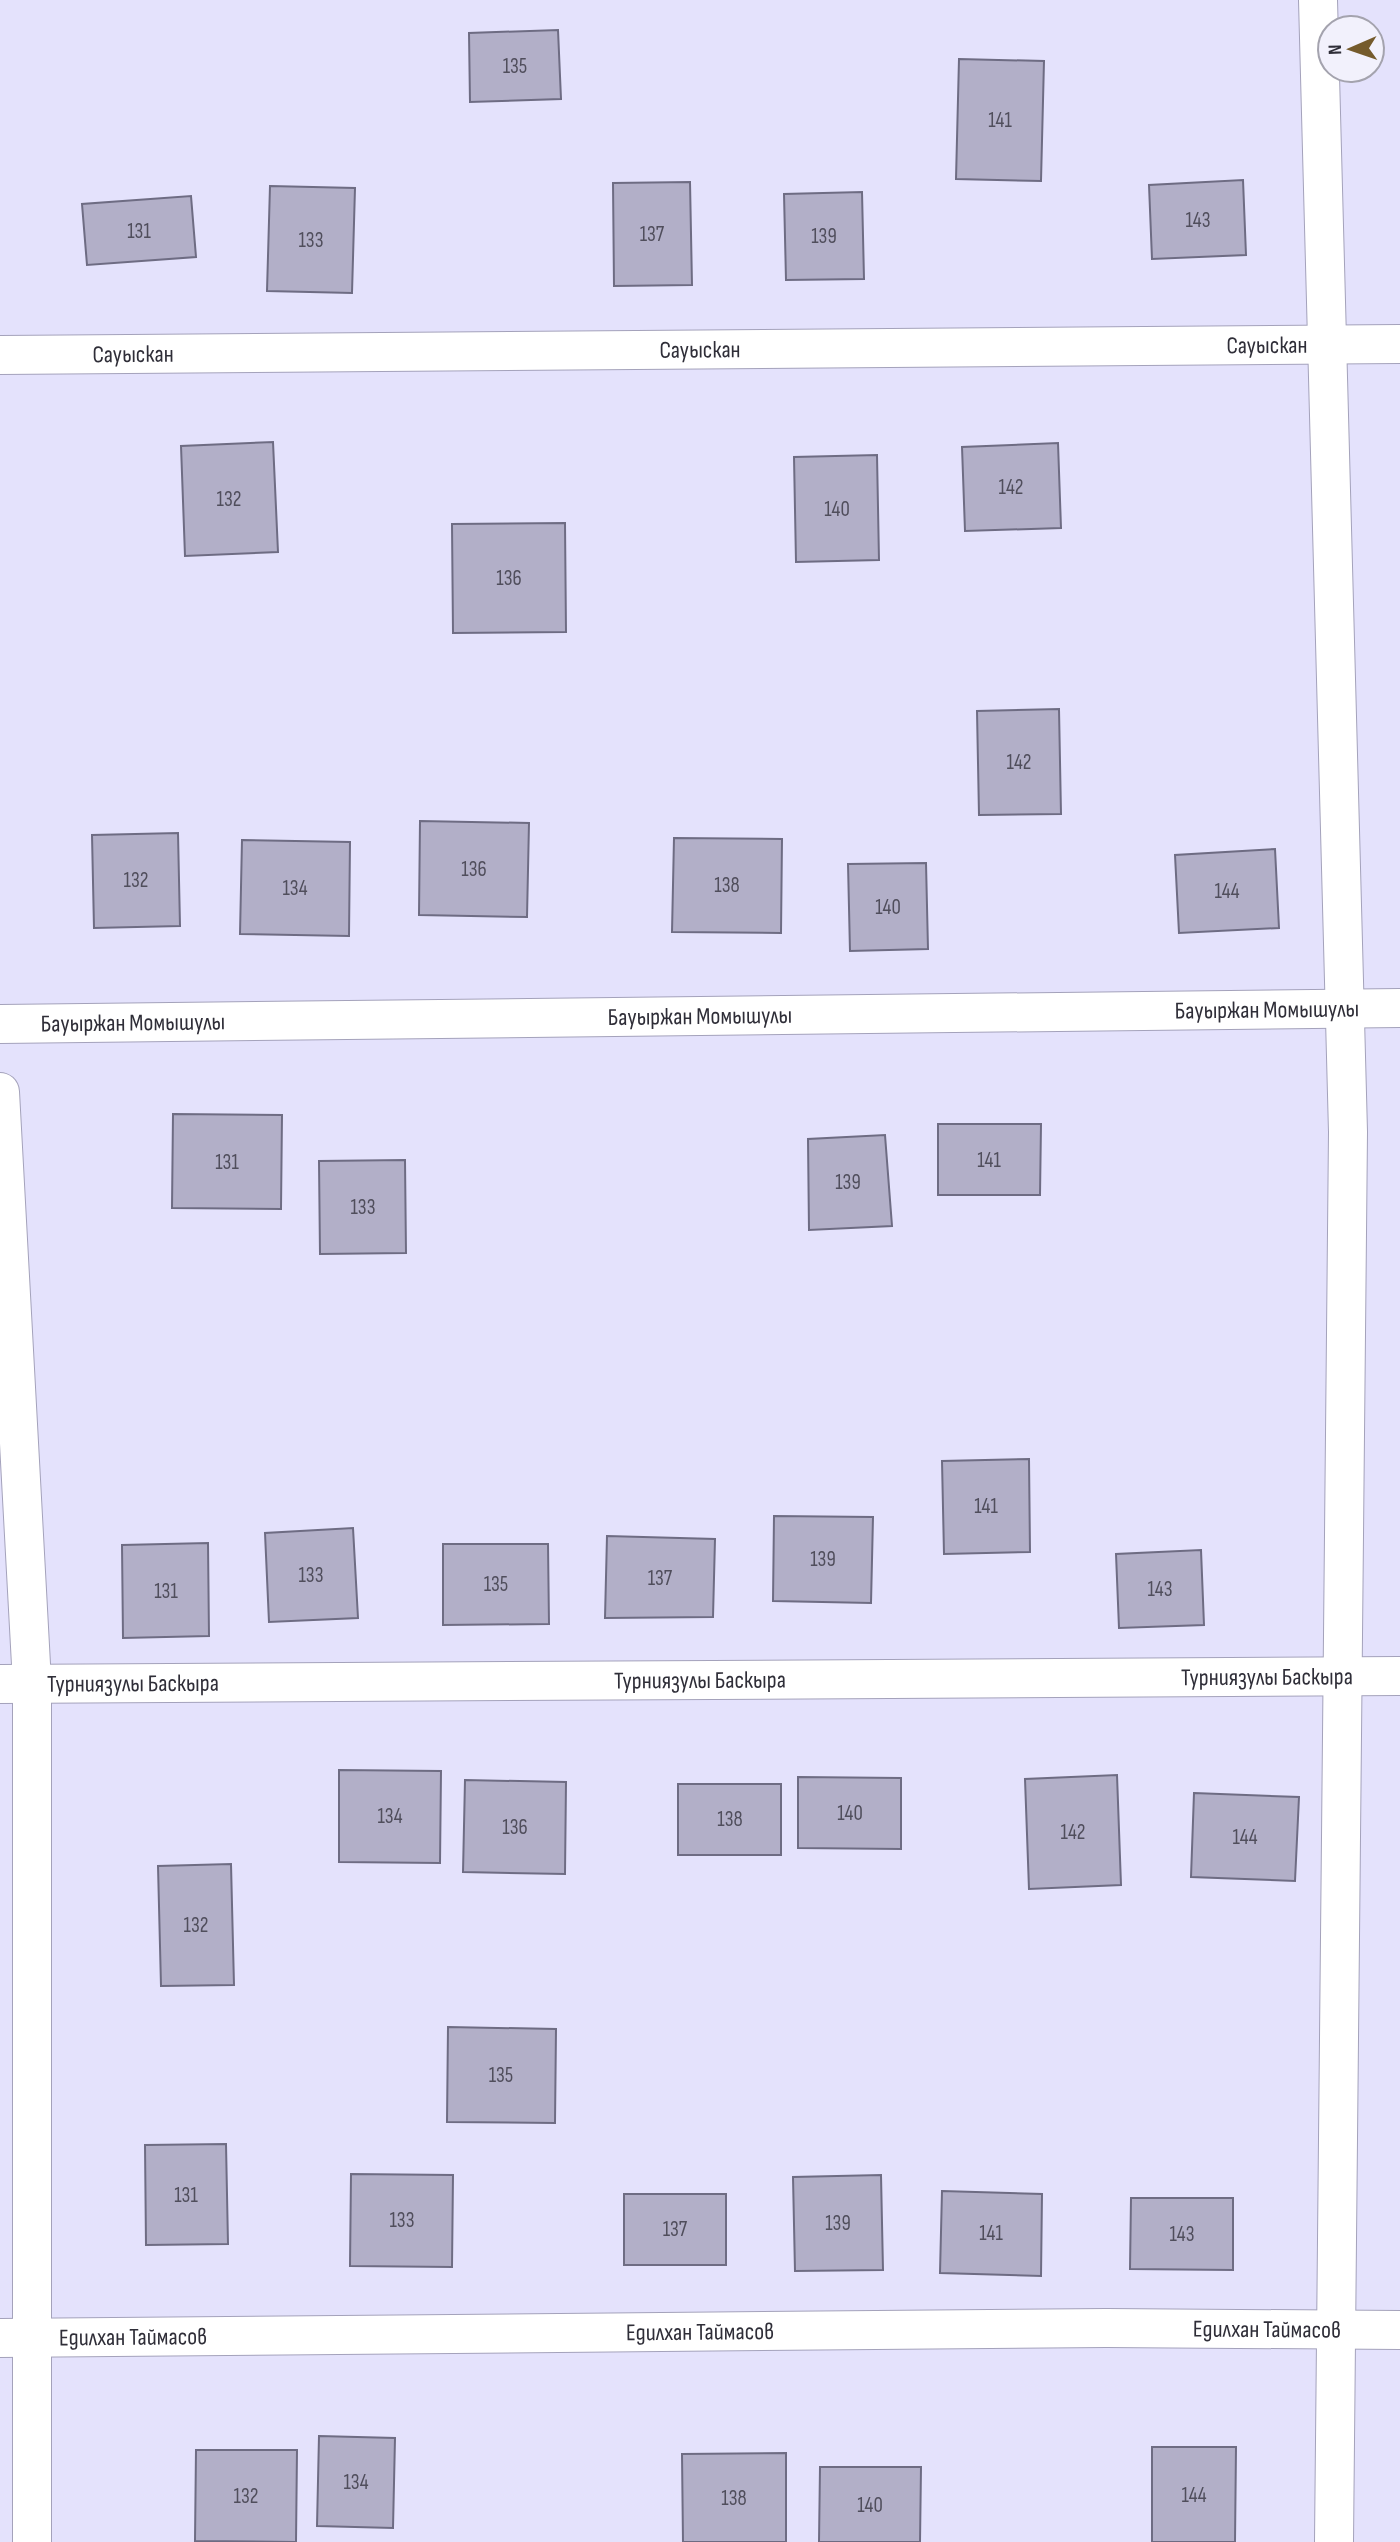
<svg xmlns="http://www.w3.org/2000/svg" width="1400" height="2542" viewBox="0 0 1400 2542" font-family="'Sofia Sans Condensed',sans-serif">
<rect width="100%" height="100%" fill="#e4e2fc"/>
<g fill="#b2afc8" stroke="#6e6c83" stroke-width="2">
<polygon points="558,30 561,99 470,102 469,33"/>
<polygon points="959,59 1044,61 1041,181 956,179"/>
<polygon points="1243,180 1246,255 1152,259 1149,185"/>
<polygon points="690,182 692,285 614,286 613,183"/>
<polygon points="270,186 355,188 352,293 267,291"/>
<polygon points="862,192 864,279 786,280 784,194"/>
<polygon points="191,196 196,257 87,265 82,204"/>
<polygon points="273,442 278,552 185,556 181,446"/>
<polygon points="1058,443 1061,528 965,531 962,447"/>
<polygon points="877,455 879,560 796,562 794,457"/>
<polygon points="565,523 566,632 453,633 452,524"/>
<polygon points="1059,709 1061,814 979,815 977,711"/>
<polygon points="420,821 529,823 527,917 419,915"/>
<polygon points="178,833 180,926 94,928 92,835"/>
<polygon points="674,838 782,839 781,933 672,932"/>
<polygon points="242,840 350,842 349,936 240,934"/>
<polygon points="1275,849 1279,928 1179,933 1175,855"/>
<polygon points="926,863 928,949 850,951 848,864"/>
<polygon points="173,1114 282,1115 281,1209 172,1208"/>
<polygon points="938,1124 1041,1124 1040,1195 938,1195"/>
<polygon points="885,1135 892,1226 809,1230 808,1139"/>
<polygon points="405,1160 406,1253 320,1254 319,1161"/>
<polygon points="1029,1459 1030,1552 944,1554 942,1461"/>
<polygon points="774,1516 873,1517 871,1603 773,1601"/>
<polygon points="353,1528 358,1618 269,1622 265,1533"/>
<polygon points="607,1536 715,1539 713,1617 605,1618"/>
<polygon points="208,1543 209,1636 123,1638 122,1545"/>
<polygon points="443,1544 548,1544 549,1624 443,1625"/>
<polygon points="1201,1550 1204,1625 1119,1628 1116,1554"/>
<polygon points="339,1770 441,1771 440,1863 339,1862"/>
<polygon points="1117,1775 1121,1885 1029,1889 1025,1779"/>
<polygon points="798,1777 901,1778 901,1849 798,1848"/>
<polygon points="465,1780 566,1782 565,1874 463,1872"/>
<rect x="678" y="1784" width="103" height="71"/>
<polygon points="1194,1793 1299,1797 1295,1881 1191,1877"/>
<polygon points="231,1864 234,1985 161,1986 158,1866"/>
<polygon points="448,2027 556,2029 555,2123 447,2122"/>
<polygon points="226,2144 228,2244 146,2245 145,2145"/>
<polygon points="351,2174 453,2175 452,2267 350,2266"/>
<polygon points="881,2175 883,2270 795,2271 793,2177"/>
<polygon points="942,2191 1042,2194 1041,2276 940,2273"/>
<rect x="624" y="2194" width="102" height="71"/>
<polygon points="1131,2198 1233,2198 1233,2270 1130,2269"/>
<polygon points="319,2436 395,2438 393,2528 317,2526"/>
<polygon points="1152,2447 1236,2447 1235,2542 1152,2542"/>
<polygon points="196,2450 297,2450 296,2542 195,2541"/>
<polygon points="786,2453 786,2542 683,2542 682,2454"/>
<polygon points="820,2467 921,2467 920,2542 819,2542"/>
</g>
<g fill="none" stroke-linecap="round" stroke-linejoin="round">
<defs>
<g id="minor">
<polyline points="1318,0 1348,1132 1334,2542"/>
<path id="s1" d="M0,355l1400,-11"/>
<path id="s2" d="M0,1024l1400,-16"/>
<polyline points="0,1092 32,1683 32,2542"/>
<path id="s3" d="M0,1684l1400,-8"/>
<path id="s4" d="M0,2338l1106,-10 294,2"/>
</g>
</defs>
<use href="#minor" stroke="#a4a2bb" stroke-width="40"/>
<use href="#minor" stroke="#fff" stroke-width="38"/>
</g>
<g text-anchor="middle" dominant-baseline="central" stroke-width="7" stroke-linejoin="round" paint-order="stroke">
<g font-size="21" fill="#504e5c">
<text x="515" y="66">135</text>
<text x="1000" y="120">141</text>
<text x="1198" y="220">143</text>
<text x="139" y="231">131</text>
<text x="652" y="234">137</text>
<text x="824" y="236">139</text>
<text x="311" y="240">133</text>
<text x="1011" y="487">142</text>
<text x="229" y="499">132</text>
<text x="837" y="509">140</text>
<text x="509" y="578">136</text>
<text x="1019" y="762">142</text>
<text x="474" y="869">136</text>
<text x="136" y="880">132</text>
<text x="727" y="885">138</text>
<text x="295" y="888">134</text>
<text x="1227" y="891">144</text>
<text x="888" y="907">140</text>
<text x="989" y="1160">141</text>
<text x="227" y="1162">131</text>
<text x="848" y="1182">139</text>
<text x="363" y="1207">133</text>
<text x="986" y="1506">141</text>
<text x="823" y="1559">139</text>
<text x="311" y="1575">133</text>
<text x="660" y="1578">137</text>
<text x="496" y="1584">135</text>
<text x="1160" y="1589">143</text>
<text x="166" y="1591">131</text>
<text x="850" y="1813">140</text>
<text x="390" y="1816">134</text>
<text x="730" y="1819">138</text>
<text x="515" y="1827">136</text>
<text x="1073" y="1832">142</text>
<text x="1245" y="1837">144</text>
<text x="196" y="1925">132</text>
<text x="501" y="2075">135</text>
<text x="186" y="2195">131</text>
<text x="402" y="2220">133</text>
<text x="838" y="2223">139</text>
<text x="675" y="2229">137</text>
<text x="991" y="2233">141</text>
<text x="1182" y="2234">143</text>
<text x="356" y="2482">134</text>
<text x="1194" y="2495">144</text>
<text x="246" y="2496">132</text>
<text x="734" y="2498">138</text>
<text x="870" y="2505">140</text>
</g>
<g font-size="24" fill="#2f2e38" stroke="#f2f1fc">
<text stroke="none"><textPath href="#s1" startOffset="1267">Сауыскан</textPath></text>
<text stroke="none"><textPath href="#s1" startOffset="700">Сауыскан</textPath></text>
<text stroke="none"><textPath href="#s1" startOffset="133">Сауыскан</textPath></text>
<text stroke="none"><textPath href="#s2" startOffset="1267">Бауыржан Момышулы</textPath></text>
<text stroke="none"><textPath href="#s2" startOffset="700">Бауыржан Момышулы</textPath></text>
<text stroke="none"><textPath href="#s2" startOffset="133">Бауыржан Момышулы</textPath></text>
<text stroke="none"><textPath href="#s3" startOffset="1267">Турниязулы Баскыра</textPath></text>
<text stroke="none"><textPath href="#s3" startOffset="700">Турниязулы Баскыра</textPath></text>
<text stroke="none"><textPath href="#s3" startOffset="133">Турниязулы Баскыра</textPath></text>
<text stroke="none"><textPath href="#s4" startOffset="1267">Едилхан Таймасов</textPath></text>
<text stroke="none"><textPath href="#s4" startOffset="700">Едилхан Таймасов</textPath></text>
<text stroke="none"><textPath href="#s4" startOffset="133">Едилхан Таймасов</textPath></text>
</g>
</g>
<g transform="translate(1351 49) rotate(268)"><circle r="33" fill="#f2f1fc" stroke="#a4a3ae" stroke-width="2"/>
<path d="M0-5L12 26L0 18L-12 26Z" fill="#755b2c"/>
<text y="-10" font-size="19" font-weight="bold" text-anchor="middle" fill="#2f2e38">N</text>
</g>
</svg>
